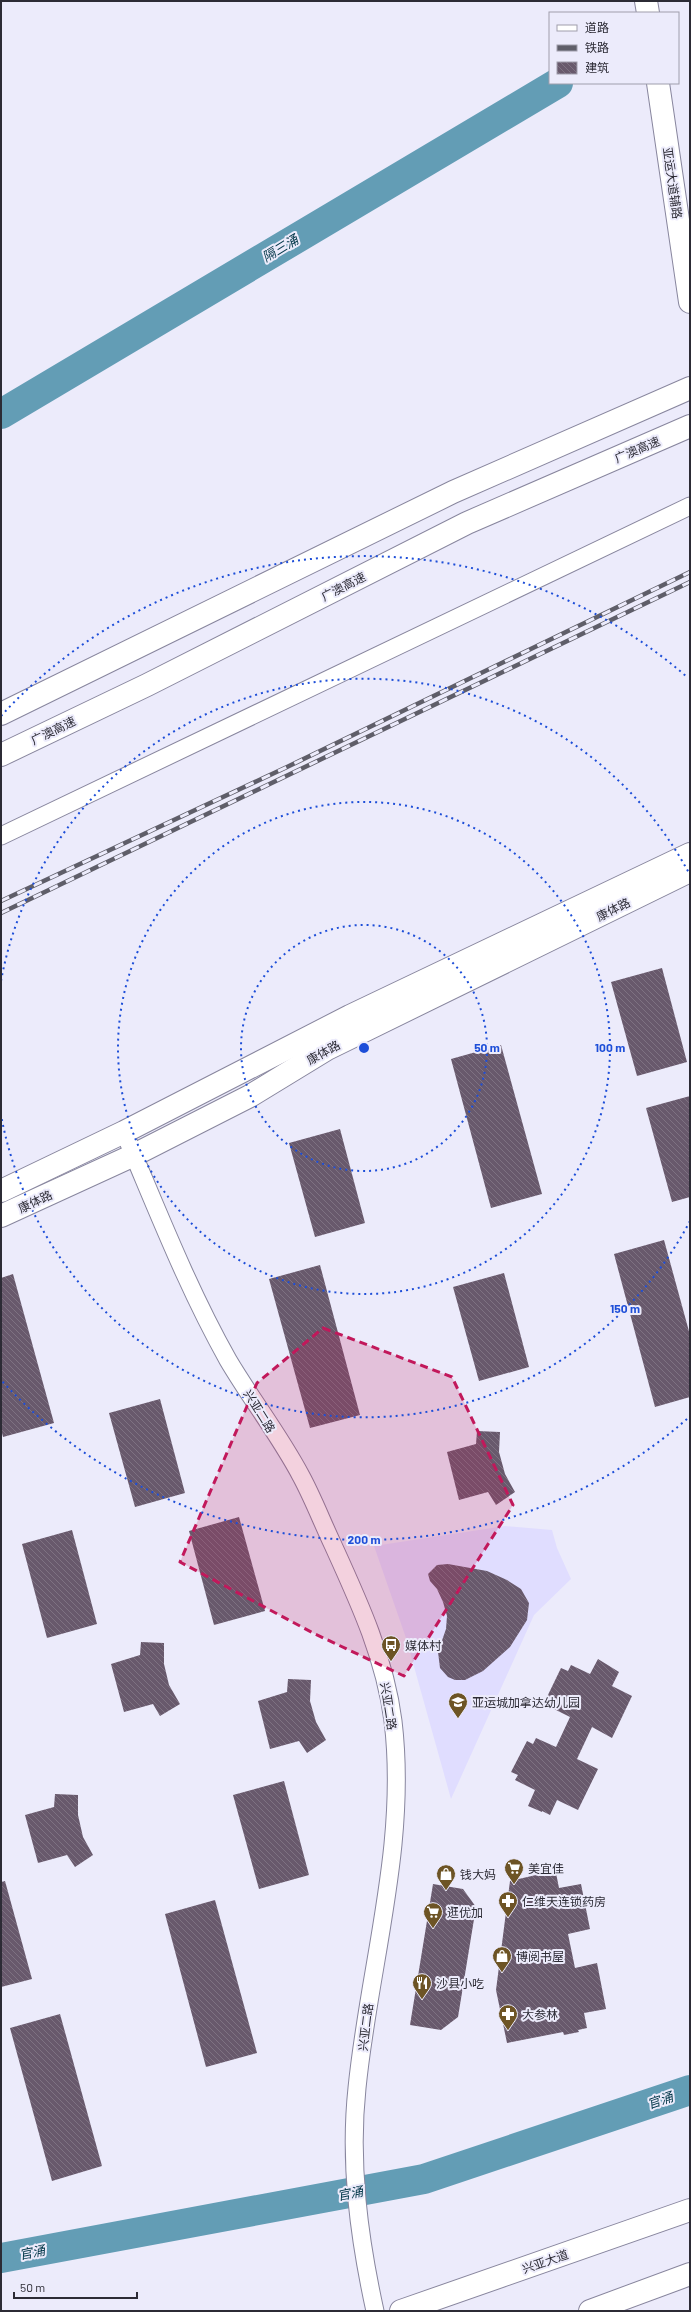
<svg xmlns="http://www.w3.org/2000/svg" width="691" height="2312" viewBox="0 0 691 2312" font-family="Barlow,'Noto Sans SC',sans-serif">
<defs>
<pattern id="building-back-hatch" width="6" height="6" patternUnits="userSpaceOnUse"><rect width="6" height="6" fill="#68596c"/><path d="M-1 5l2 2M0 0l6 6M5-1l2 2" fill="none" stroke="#7e7282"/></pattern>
</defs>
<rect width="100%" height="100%" fill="#ecebfb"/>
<polygon fill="#e0ddff" points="505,1526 552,1530 557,1548 571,1579 534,1615 451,1799 406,1638 374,1546"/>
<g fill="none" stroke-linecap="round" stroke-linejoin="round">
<g stroke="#639db5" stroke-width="30">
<polyline points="1,414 558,83"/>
<polyline points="1,2258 424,2179 690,2090"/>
</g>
</g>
<g fill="url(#building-back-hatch)">
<polygon points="662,968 687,1062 637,1076 611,982"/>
<polygon points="501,1045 542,1194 491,1208 451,1059"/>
<polygon points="690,1096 690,1197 672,1202 646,1108"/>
<polygon points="340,1129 365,1223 315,1237 289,1143"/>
<polygon points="664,1240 690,1335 690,1397 655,1407 614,1254"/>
<polygon points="320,1265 360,1415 310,1428 269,1279"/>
<polygon points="504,1273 529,1367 479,1381 453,1287"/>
<polygon points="13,1274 54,1423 3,1437 1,1429 1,1278"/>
<polygon points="160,1399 185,1493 135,1507 109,1413"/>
<polygon points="477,1431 500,1432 499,1452 505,1474 515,1492 496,1505 488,1492 459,1500 447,1452 476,1444"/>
<polygon points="239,1517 265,1611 214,1625 189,1531"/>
<polygon points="72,1530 97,1624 47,1638 22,1544"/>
<polygon points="448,1564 487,1571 507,1580 521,1589 529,1603 527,1620 510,1647 483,1671 465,1680 455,1680 448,1677 440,1668 438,1652 446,1629 447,1616 443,1602 437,1589 430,1581 428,1574 437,1565"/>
<polygon points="141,1642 164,1643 164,1664 169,1685 180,1704 160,1716 153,1704 124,1712 111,1664 140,1655"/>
<polygon points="598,1659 619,1672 612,1686 632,1696 612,1738 592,1727 577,1759 598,1769 578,1810 557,1800 550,1815 542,1811 542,1812 528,1806 535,1790 515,1780 518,1775 511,1772 527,1741 533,1744 536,1738 556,1747 570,1717 550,1707 553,1702 546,1699 561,1668 568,1671 571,1665 590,1674"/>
<polygon points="288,1679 311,1680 310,1701 316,1722 326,1740 307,1753 299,1741 270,1749 258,1701 287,1692"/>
<polygon points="284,1781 309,1875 259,1889 233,1795"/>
<polygon points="55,1794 78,1795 78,1815 83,1837 93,1855 75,1867 67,1855 38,1863 25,1815 54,1807"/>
<polygon points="549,1872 550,1874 556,1873 559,1888 581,1884 590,1929 568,1934 575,1968 597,1963 606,2009 584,2013 587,2028 578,2030 579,2032 564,2035 563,2032 507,2043 496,1990 510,1881"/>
<polygon points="5,1881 32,1979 1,1987 1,1882"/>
<polygon points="433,1884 463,1889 476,1907 458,2017 441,2030 410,2025"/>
<polygon points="215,1900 257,2053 206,2067 165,1914"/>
<polygon points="60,2014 102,2166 52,2181 10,2028"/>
</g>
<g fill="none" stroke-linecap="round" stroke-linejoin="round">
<defs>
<g id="street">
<polyline points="1,836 690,506"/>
<path d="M124,1132c33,77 63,155 104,228 23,39 52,76 73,116 12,22 21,46 32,69 26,57 52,113 60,176 15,124 -24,245 -36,367 -8,75 2,150 18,223"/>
</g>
<g id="secondary">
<polyline points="646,1 648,13"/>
<polyline points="658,83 690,302"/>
<polyline points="1,1191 124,1132 350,1016 690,854"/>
<polyline points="1,1216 134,1155 250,1096 327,1049 690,871"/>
<polyline points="401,2311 690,2210"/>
<polyline points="590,2311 690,2274"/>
</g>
<g id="highway">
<polyline points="1,714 453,492 690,388"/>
<polyline points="1,755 147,685 467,523 690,426"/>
</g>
</defs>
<use href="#street" stroke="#88869e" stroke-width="19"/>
<use href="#secondary" stroke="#88869e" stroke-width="24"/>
<use href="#highway" stroke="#88869e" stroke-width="24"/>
<use href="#street" stroke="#fff" stroke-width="17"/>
<use href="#secondary" stroke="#fff" stroke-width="22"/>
<use href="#highway" stroke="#fff" stroke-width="22"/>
<defs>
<g id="rail">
<polyline points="1,901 287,767 690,572"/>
<polyline points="1,913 690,582"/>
</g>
</defs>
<use href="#rail" stroke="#5f5e69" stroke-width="4.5"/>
<use href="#rail" stroke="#ecebfb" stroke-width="3" stroke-dasharray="9" stroke-linecap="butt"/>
</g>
<path fill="#c2185b" fill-opacity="0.2" stroke="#c2185b" stroke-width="3" stroke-dasharray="8 5" stroke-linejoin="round" d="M323,1328l129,49 61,128 -109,171 -89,-42 -135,-72 77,-179z"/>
<g fill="none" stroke="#1d4ed8" stroke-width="2" stroke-dasharray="2 4">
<circle cx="364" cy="1048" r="123"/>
<circle cx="364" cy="1048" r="246"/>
<path d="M690 1221A369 369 0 0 1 1 1115M1 981A369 369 0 0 1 690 875"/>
<path d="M687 1419A492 492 0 0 1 1 1380M1 716A492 492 0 0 1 687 677"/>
</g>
<defs>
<symbol id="bus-pin" viewBox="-11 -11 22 30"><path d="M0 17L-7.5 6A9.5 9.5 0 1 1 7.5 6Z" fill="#6d5425" stroke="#ecebfb"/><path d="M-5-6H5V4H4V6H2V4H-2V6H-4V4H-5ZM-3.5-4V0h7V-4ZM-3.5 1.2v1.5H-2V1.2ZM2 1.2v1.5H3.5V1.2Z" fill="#fff"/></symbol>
<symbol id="school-pin" viewBox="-11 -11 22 30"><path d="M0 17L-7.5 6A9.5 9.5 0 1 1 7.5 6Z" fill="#6d5425" stroke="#ecebfb"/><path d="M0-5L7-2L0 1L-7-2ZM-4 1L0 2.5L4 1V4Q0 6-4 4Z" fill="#fff"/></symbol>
<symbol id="supermarket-pin" viewBox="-11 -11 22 30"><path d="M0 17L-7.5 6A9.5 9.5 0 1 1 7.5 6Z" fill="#6d5425" stroke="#ecebfb"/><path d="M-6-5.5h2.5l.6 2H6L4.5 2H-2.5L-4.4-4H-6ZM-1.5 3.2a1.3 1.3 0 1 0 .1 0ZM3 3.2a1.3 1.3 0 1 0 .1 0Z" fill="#fff"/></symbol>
<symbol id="shop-pin" viewBox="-11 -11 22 30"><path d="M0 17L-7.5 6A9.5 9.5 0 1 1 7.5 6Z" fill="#6d5425" stroke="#ecebfb"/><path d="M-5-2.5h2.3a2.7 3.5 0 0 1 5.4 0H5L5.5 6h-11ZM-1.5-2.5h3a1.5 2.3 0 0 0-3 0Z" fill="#fff"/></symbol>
<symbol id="pharmacy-pin" viewBox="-11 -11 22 30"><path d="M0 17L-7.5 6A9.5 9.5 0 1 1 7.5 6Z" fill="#6d5425" stroke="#ecebfb"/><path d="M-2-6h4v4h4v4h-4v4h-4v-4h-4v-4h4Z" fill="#fff"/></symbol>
<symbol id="restaurant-pin" viewBox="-11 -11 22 30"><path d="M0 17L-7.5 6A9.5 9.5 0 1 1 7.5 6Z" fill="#6d5425" stroke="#ecebfb"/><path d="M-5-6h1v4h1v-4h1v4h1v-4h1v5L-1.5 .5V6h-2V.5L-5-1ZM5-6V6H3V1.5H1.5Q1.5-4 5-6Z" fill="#fff"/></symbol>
</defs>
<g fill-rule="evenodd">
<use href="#bus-pin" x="380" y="1634" width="22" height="30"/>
<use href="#school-pin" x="447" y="1691" width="22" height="30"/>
<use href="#supermarket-pin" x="503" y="1857" width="22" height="30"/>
<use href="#shop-pin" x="435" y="1863" width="22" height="30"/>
<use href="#pharmacy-pin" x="497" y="1890" width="22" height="30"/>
<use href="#supermarket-pin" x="422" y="1901" width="22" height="30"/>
<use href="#shop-pin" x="491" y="1945" width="22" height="30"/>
<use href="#restaurant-pin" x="411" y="1972" width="22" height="30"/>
<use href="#pharmacy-pin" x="497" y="2003" width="22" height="30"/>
</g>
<g text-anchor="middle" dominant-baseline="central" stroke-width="4" stroke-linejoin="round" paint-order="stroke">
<g font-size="12" fill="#2c2b35" stroke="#ecebfb">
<text transform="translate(673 183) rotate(82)">亚运大道辅路</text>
<text transform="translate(637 449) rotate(-23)">广澳高速</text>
<text transform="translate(343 586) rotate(-27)">广澳高速</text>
<text transform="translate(53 730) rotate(-26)">广澳高速</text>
<text transform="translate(613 909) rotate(-26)">康体路</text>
<text transform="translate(323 1052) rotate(-29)">康体路</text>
<text transform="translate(35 1201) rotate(-25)">康体路</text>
<text transform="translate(260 1411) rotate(58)">兴亚二路</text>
<text transform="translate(389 1706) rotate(81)">兴亚二路</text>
<text transform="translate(365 2027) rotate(-83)">兴亚二路</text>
<text transform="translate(545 2261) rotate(-19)">兴亚大道</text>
</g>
<g font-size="12" fill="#2c2b35" stroke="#ecebfb" text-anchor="start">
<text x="405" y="1645">媒体村</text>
<text x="472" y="1702">亚运城加拿达幼儿园</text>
<text x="528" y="1868">美宜佳</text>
<text x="460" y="1874">钱大妈</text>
<text x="522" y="1901">仁维天连锁药房</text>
<text x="447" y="1912">逛优加</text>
<text x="516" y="1956">博阅书屋</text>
<text x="436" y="1983">沙县小吃</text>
<text x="522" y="2014">大参林</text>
</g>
<g font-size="13" font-style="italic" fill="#003547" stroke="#ecebfb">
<text transform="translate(280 248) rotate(-31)">隔三涌</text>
<text transform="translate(660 2100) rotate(-19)">官涌</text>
<text transform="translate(350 2193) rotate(-11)">官涌</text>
<text transform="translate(32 2252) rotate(-11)">官涌</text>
</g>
</g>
<circle cx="364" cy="1048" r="6" fill="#1d4ed8" stroke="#ecebfb" stroke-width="2"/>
<g font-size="12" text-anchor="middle" font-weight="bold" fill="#1d4ed8" stroke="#ecebfb" stroke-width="4" stroke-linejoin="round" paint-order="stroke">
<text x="487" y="1052">50 m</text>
<text x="610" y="1052">100 m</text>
<text x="625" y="1313">150 m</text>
<text x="364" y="1544">200 m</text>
</g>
<rect width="691" height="2312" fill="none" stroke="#2c2b35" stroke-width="4"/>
<rect x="549" y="12" width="130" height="72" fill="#ecebfb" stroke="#9f9eac"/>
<rect x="557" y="25" width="20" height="6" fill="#ffffff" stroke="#9f9eac"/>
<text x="585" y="32" font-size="12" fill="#2c2b35">道路</text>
<rect x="557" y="45" width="20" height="6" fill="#5f5e69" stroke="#9f9eac"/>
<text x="585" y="52" font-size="12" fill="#2c2b35">铁路</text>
<rect x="557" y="62" width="20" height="12" fill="url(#building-back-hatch)" stroke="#9f9eac"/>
<text x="585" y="72" font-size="12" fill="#2c2b35">建筑</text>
<path d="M14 2292v6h123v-6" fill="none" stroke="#2c2b35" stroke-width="2"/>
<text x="20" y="2292" font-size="12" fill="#2c2b35" stroke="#ecebfb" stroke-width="3" paint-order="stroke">50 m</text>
</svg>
